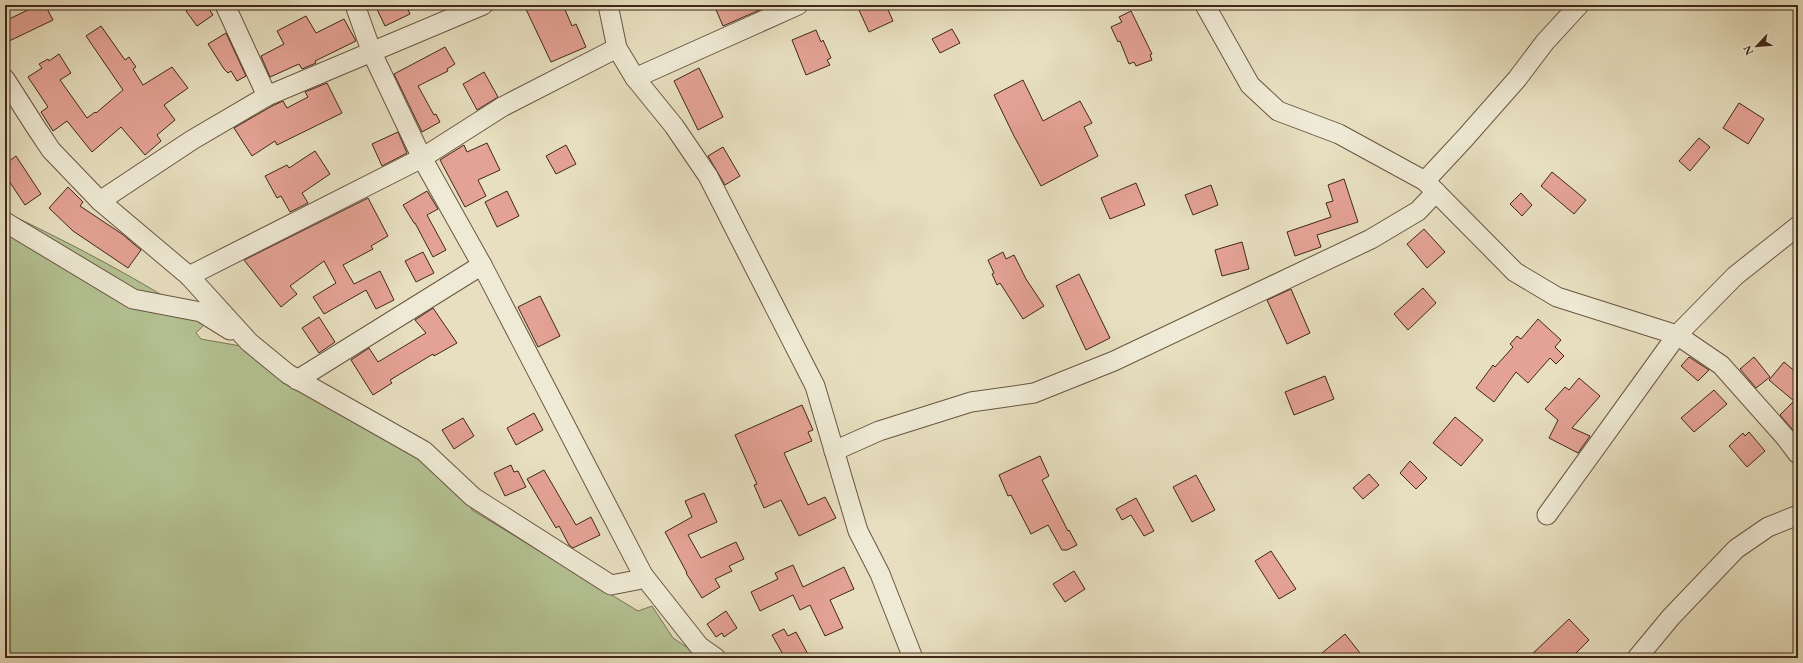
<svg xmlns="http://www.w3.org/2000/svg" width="1803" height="663" viewBox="0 0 1803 663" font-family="'EB Garamond',serif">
<rect width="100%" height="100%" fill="#e7dfbf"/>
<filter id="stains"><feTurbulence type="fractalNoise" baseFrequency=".005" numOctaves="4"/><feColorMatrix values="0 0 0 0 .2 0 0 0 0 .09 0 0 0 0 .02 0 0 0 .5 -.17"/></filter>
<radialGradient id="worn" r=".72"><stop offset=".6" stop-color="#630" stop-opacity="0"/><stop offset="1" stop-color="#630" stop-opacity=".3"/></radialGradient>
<path fill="#b4c293" stroke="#7a7556" d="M5,212c69,33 138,69 201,111l-10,10 5,6 51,9 118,74 93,68 9,20 166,101 14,-5 21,32 30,20h-698z"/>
<g fill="#e4a294" stroke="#3f2819">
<polygon points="38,5 45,5 53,20 5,43 5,21"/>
<polygon points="195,5 206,5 213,15 197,26 186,11"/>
<polygon points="375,5 406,5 410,14 385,26"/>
<polygon points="524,5 563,5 572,26 576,24 586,47 551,62"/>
<polygon points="714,5 771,5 723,26"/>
<polygon points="863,5 886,5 893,21 869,32 859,10 864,8"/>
<polygon points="1131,11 1152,54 1150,55 1152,60 1136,66 1134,62 1129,64 1120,41 1118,42 1111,27 1122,22 1119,17"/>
<polygon points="306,16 316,33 344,19 356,41 315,61 316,63 302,69 299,64 270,77 261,56 284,44 277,31"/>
<polygon points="101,26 125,60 129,57 136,67 133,69 143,85 172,67 188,88 164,105 175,120 157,135 161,141 145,155 121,127 92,152 67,121 53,131 41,112 48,107 28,77 42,68 39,64 48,59 49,61 59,54 71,73 60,80 87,118 95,112 96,113 123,90 86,36"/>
<polygon points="952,29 960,43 940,53 932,39"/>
<polygon points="816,30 821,42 823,40 831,58 827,60 830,65 806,75 792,40"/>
<polygon points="226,33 246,76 237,81 231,71 228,73 224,69 208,44"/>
<polygon points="445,47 455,64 447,69 448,71 418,86 434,115 436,114 440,122 422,132 394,74"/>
<polygon points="699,68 723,117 698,130 674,81"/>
<polygon points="484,72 498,97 477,110 463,84"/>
<polygon points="1023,80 1043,121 1080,101 1092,123 1084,127 1098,156 1041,186 1014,136 994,95"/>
<polygon points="327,83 342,113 277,145 275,141 252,156 234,128 272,106 283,101 287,108 308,97 305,92"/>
<polygon points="1739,103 1764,119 1748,144 1723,128"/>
<polygon points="398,132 407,153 382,166 372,144"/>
<polygon points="1699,138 1710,147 1690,171 1679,161"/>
<polygon points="487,143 500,170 478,180 486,196 465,207 440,160 464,145 467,152"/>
<polygon points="566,145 576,164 556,174 546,156"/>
<polygon points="723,147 740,176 725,185 708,156"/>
<polygon points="315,151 330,174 302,193 308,203 290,212 281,196 277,198 265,176 287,165 289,168"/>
<polygon points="16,156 41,194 25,205 5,175 5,164"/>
<polygon points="1552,172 1586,200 1574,214 1541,186"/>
<polygon points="1344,179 1358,222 1317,235 1321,247 1295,256 1287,232 1331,217 1326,203 1333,201 1328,185"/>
<polygon points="1136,183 1145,205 1110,219 1101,198"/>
<polygon points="1211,185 1218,205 1193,215 1185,195"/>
<polygon points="68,187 83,202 80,206 122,234 141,250 128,268 73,231 49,208"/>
<polygon points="427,191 438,209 427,215 446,250 433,257 415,223 414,223 403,205"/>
<polygon points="507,191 519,216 497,227 485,202"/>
<polygon points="1521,193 1532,205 1522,216 1510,204"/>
<polygon points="368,198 388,236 371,246 373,249 343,265 354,284 380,271 394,300 376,309 366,290 324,314 313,297 336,283 324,261 290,286 297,294 281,307 244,260"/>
<polygon points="1424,229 1445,252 1427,268 1407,244"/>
<polygon points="1242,242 1249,269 1222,276 1215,250"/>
<polygon points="423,252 434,273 416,282 405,261"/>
<polygon points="1003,252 1006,259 1014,255 1026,279 1044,306 1023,319 1000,283 997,285 992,274 994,273 988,260"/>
<polygon points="1079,274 1110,338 1086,350 1056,286"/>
<polygon points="1423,288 1436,303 1408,330 1394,314"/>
<polygon points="1291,289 1310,333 1287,344 1267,300"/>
<polygon points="540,296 560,336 538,347 518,307"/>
<polygon points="433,308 457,343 434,356 433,354 390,380 392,383 373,395 351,360 369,348 378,362 426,333 415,320"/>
<polygon points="319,317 335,342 319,353 302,328"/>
<polygon points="1538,319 1561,340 1555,347 1564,356 1556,364 1550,358 1528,383 1516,372 1494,402 1476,388 1493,365 1495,367 1513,347 1510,344 1517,336 1521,339"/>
<polygon points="1689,357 1709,370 1698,381 1681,366"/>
<polygon points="1754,357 1770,377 1756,388 1740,369"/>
<polygon points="1784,362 1798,374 1798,436 1780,415 1794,401 1769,380"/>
<polygon points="1325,376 1334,399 1294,415 1285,392"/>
<polygon points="1579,378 1600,396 1572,428 1590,436 1578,453 1549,438 1558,420 1545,409 1565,387 1569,390"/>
<polygon points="1714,390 1727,404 1694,432 1681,418"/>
<polygon points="802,405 813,430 808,432 812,441 784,453 808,505 825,497 836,518 799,536 781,500 764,508 754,485 757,484 735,435"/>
<polygon points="534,413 543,430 516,445 507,428"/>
<polygon points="1455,417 1483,440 1461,466 1433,443"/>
<polygon points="463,418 474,436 454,449 442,430"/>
<polygon points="1749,432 1765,451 1747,467 1729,446 1743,433 1745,436"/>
<polygon points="1040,456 1049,476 1042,480 1068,531 1069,530 1077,545 1067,550 1062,550 1048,525 1031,534 1011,495 1008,496 999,475"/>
<polygon points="1410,461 1427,478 1416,489 1400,473"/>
<polygon points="511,465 514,472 518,471 526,487 505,496 494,473"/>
<polygon points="544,470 576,525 591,517 600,535 573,548 569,545 559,526 556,528 527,479"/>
<polygon points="1369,474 1379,485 1363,499 1353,488"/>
<polygon points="1196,475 1215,510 1192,522 1173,487"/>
<polygon points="704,493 717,522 688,535 701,558 736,542 744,559 729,566 732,571 715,579 720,587 702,598 686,573 687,573 665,532 692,517 685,501"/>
<polygon points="1136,498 1154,531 1144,536 1131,515 1122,520 1116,509"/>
<polygon points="1271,551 1296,589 1279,599 1255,561"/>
<polygon points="793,565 803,587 844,567 854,589 830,600 843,628 825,636 810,605 800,610 793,595 760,611 751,592 778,579 775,573"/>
<polygon points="1074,571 1085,589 1065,602 1053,584"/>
<polygon points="726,611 737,628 724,637 722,633 716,637 707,624"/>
<polygon points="1569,619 1589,640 1571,658 1528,658"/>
<polygon points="784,629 788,636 796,632 810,658 785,658 772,635"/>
<polygon points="1345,634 1360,653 1354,658 1316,658"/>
</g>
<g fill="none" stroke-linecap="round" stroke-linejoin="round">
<defs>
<g id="minor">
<polyline points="225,5 267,96"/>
<polyline points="355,5 372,53 422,158 482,265 643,575 699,646 716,658"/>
<polyline points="608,5 617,48 635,78 674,126 708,176 815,386 858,531 880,574 913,658"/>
<polyline points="1205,5 1250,85 1278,111 1339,134 1425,181 1515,272 1557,297 1677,335 1721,365 1785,437 1798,454"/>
<polyline points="635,78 798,5"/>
<polyline points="5,79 35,126 51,150 100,201 189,276 249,342 288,374 424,451 473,497 611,585 637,580 643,575"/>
<polyline points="1425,181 1465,138 1517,79 1545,42 1579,5"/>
<polyline points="100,201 192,140 267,96 483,5"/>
<polyline points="5,222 133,299 201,312 230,330"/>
<polyline points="189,276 422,158 502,107 617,48"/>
<polyline points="297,380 482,265"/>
<polyline points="834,451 879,431 971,402 1034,393 1114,361 1371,239 1418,211 1436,192"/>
<polyline points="1547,515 1677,335 1735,276 1798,226"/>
<polyline points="1637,658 1671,617 1736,549 1768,527 1798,515"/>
</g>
</defs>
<use href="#minor" stroke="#695642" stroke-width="21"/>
<use href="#minor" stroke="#efead5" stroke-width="19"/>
</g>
<rect width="1803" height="663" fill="none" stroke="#e7dfbf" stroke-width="20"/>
<rect x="6" y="6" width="1791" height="651" fill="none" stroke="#3f2819" stroke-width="2"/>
<rect x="10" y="10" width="1783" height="643" fill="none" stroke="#3f2819"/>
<g transform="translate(1757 46) rotate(244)" stroke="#efead5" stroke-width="3" paint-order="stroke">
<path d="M0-3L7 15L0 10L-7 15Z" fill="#3f2819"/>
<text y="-6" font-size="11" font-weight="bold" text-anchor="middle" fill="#3f2819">N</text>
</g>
<rect width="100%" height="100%" filter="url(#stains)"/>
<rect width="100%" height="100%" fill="url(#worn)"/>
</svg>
